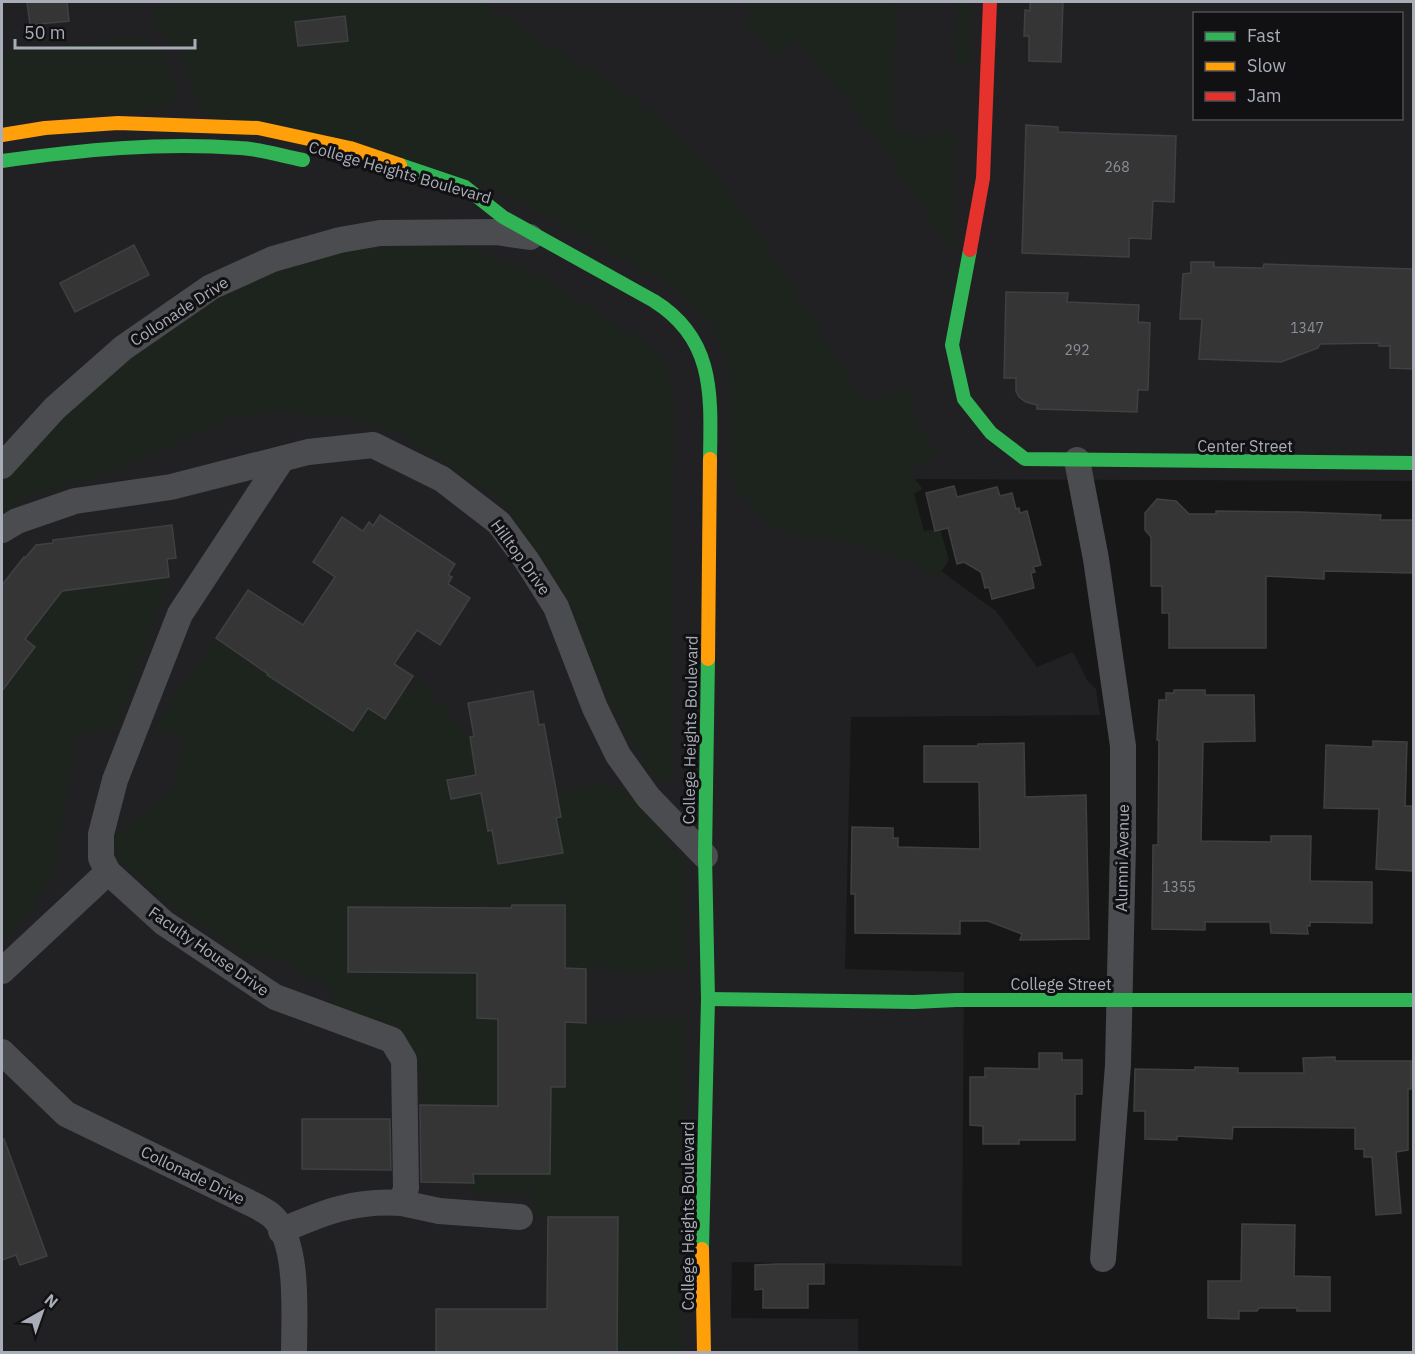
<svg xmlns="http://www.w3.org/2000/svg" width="1415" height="1354" viewBox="0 0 1415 1354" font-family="'IBM Plex Sans',sans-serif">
<rect width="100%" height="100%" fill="#171717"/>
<path fill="#212123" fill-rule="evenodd" d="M2,2h1411v479l-504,-2 6,73 81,59 41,56 36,-15 14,28 9,9 4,26 -249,2 -6,252 119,3 -2,294 -230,-4 -1,56 127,1v33h-856zM1194,14h208v104h-208z"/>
<g fill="#1d241e">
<path d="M163,2h317l151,94 55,47 28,30 49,67 95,152 12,8 41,-11c-1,25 8,44 25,62l-14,14 -14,6 15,18 -9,5 10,37 16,-2 9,31 -12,18 -18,-12 -27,-13 -24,-7 -89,-14 -48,-48v-94l-4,-31 -17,-37 -24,-25 -53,-33 -69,-39 -87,-43 -274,-68 -25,-65 -8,-10 -16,-11v-20l10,-1z"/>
<polygon points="748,2 896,2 892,130 905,131 912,137 935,137 940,132 955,132 954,253 868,127 796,39 779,56 748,27"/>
<polygon points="958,2 971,2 972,61 959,72 956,63"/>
<polygon points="133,38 149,41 166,56 178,93 174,102 169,108 2,122 2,53"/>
<polygon points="378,238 466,245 541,276 658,351 668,369 674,395 672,781 667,782 659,780 650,773 638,755 615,714 559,585 501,501 394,431 343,417 280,412 234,416 106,475 33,495 2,514 2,477 78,396 199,303 281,262"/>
<polygon points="169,577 118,726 76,737 53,879 2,945 2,681 6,685 35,647 25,639 62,591"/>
<path d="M216,638l52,36v2l85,55 15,-23 17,11 18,-29 5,3 9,-14 53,58 6,38 -29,5 4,18 30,-5 7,38 4,-1 6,34 65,-11 -7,-35 5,-1 -4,-22c11,-3 36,-13 46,-12 22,3 46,27 58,46 7,10 10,24 24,26l1,113c-30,4 -64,11 -92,-3l-8,4 -21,-1v-63l-217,2v65l129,1v45l21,1v87l-75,-1 1,-23 -9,-29 -29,-28 -59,-22 7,-11 -62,-38 -18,8 -97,-66 -44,-39 1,-21 59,-47 10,-51 -30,-11z"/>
<polygon points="685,1020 683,1352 617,1352 618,1217 534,1217 533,1193 474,1193 473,1174 550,1174 550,1106 540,1087 565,1086 565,1022"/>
</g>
<g fill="#353536" stroke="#3f4043" stroke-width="1.5">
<polygon points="27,2 67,2 69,21 30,25"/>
<polygon points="1030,2 1063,2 1061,62 1029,61 1029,36 1024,36 1025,10 1030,11"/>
<polygon points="345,16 348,41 298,46 295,22"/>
<polygon points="1026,125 1058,127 1058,132 1176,136 1174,202 1153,201 1151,239 1129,238 1129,257 1022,253"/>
<polygon points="134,245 149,275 75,312 60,283"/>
<polygon points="1191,262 1214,262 1214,267 1263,268 1264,264 1413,269 1413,369 1390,368 1390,346 1379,346 1379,343 1320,344 1318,348 1281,362 1199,359 1202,319 1180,319 1183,274 1191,273"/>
<polygon points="1006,292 1068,293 1067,302 1139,305 1138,322 1150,323 1148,390 1138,390 1137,412 1037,409 1037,405 1026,402 1019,397 1016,391 1016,378 1004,378"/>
<polygon points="954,486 957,497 997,487 1000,496 1012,493 1016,509 1019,508 1020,513 1027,511 1041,565 1033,567 1035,572 1031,573 1034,588 992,599 989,587 985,588 981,572 964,562 957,564 948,528 935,531 926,493"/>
<polygon points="1157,499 1176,501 1189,514 1216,514 1216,511 1299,512 1381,515 1380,520 1413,520 1413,573 1324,571 1324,579 1266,576 1266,648 1169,648 1169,613 1162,613 1162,586 1151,586 1151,537 1145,530 1145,513"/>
<polygon points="380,515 455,564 448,575 452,577 448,584 470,598 440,645 417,630 394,664 413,676 385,719 368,708 353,731 267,675 268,674 216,638 248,590 303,625 335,577 313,562 342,517 363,531 369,522 373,526"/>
<polygon points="172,525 176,558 167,559 169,577 62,591 25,639 35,647 2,691 2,585 24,557 25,558 36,545 53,543 53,540"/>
<polygon points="1174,690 1205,690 1205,695 1254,695 1255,741 1203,742 1201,841 1271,842 1271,836 1311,836 1310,881 1372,882 1372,923 1310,922 1310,926 1307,926 1308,934 1271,933 1270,922 1205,922 1205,930 1152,929 1153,845 1158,845 1159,740 1157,740 1159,700 1166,700 1166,693 1174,693"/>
<polygon points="533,691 539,725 544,724 561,817 556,818 563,853 498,864 492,830 488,831 481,793 451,799 447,780 476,775 470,737 474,736 468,703"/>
<polygon points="1373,741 1407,742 1405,806 1413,806 1413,871 1376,869 1379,809 1324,808 1326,745 1373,747"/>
<polygon points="1024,743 1025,797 1086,795 1089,939 1020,940 1022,934 988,921 960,921 960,934 855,933 855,894 851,894 852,827 893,828 893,838 898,838 898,847 980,849 979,782 924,782 924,746 978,746 978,744"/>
<polygon points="512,905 565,905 565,968 586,969 586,1023 565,1022 565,1087 551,1087 550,1174 473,1174 474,1183 421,1182 420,1105 498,1106 498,1019 477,1018 477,973 348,972 348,907 511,908"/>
<polygon points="1039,1053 1062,1053 1062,1060 1082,1060 1082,1094 1075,1094 1075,1140 1019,1140 1019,1144 983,1144 983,1126 970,1125 970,1077 985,1077 985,1068 1039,1069"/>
<polygon points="1335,1057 1335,1061 1411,1061 1411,1089 1408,1089 1408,1150 1396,1152 1401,1213 1376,1215 1372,1157 1364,1157 1364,1149 1355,1149 1355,1128 1233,1127 1232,1139 1177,1136 1177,1140 1145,1139 1145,1111 1134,1111 1135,1069 1195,1070 1195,1067 1238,1068 1238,1073 1304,1073 1303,1058"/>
<polygon points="302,1119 390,1119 391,1170 302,1169"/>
<polygon points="4,1139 47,1256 20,1265 16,1255 2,1260 2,1140"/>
<polygon points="548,1217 618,1217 617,1353 436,1353 436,1309 547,1309"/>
<polygon points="1242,1224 1295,1225 1294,1276 1330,1277 1330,1311 1297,1311 1297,1308 1259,1308 1257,1311 1239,1311 1239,1319 1208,1318 1208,1281 1241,1281"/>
<polygon points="776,1264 824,1264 824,1284 808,1284 808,1308 763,1308 763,1289 755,1290 755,1265"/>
</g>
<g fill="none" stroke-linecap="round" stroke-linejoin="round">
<g stroke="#4b4c50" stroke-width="26">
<polyline points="1077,460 1096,559 1123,746 1123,844 1118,1065 1103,1259"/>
<polyline points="2,466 55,408 123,348 211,287 273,259 340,240 380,233 496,232 530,237"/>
<polyline points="2,530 17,521 75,501 171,487 308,452 373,445 442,479 499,523 527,561 556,607 595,708 618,755 648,797 705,856"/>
<polyline points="2,971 108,872"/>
<path d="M2,1052l64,62 182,88c8,4 17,8 24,14 28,25 22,101 22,136"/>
<polyline points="402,1203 439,1211 520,1217"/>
<path d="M281,1231c43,-19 73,-31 121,-28l4,-15 -2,-128 -12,-20 -117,-43 -111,-74 -56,-51 -7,-14v-24l14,-54 65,-166 102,-155"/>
</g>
<g stroke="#30b455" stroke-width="14">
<path d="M2,161c78,-11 159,-19 238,-13 21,1 42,8 63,12"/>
<path d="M400,165l65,22 38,30 151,84c61,38 57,94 56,158"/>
<polyline points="970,250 952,345 964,399 991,433 1025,459 1414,463"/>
<polyline points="708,999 914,1002 956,1000 1414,1000"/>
<polyline points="702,1249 708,999 705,856 708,659"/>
</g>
<g stroke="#ff9f0a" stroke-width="14">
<polyline points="2,135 45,128 118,123 258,128 350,148 400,165"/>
<polyline points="708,659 710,459"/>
<polyline points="702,1249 704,1352"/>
</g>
<polyline stroke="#e5322d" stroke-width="14" points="970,250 983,178 990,2"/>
</g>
<g text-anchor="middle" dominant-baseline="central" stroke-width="6" stroke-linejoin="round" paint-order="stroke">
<g font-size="14" fill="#8b8f98">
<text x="1117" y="167">268</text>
<text x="1307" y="328">1347</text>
<text x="1077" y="350">292</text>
<text x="1179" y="887">1355</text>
</g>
<g font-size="16" fill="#a8adb8" stroke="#111113">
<text transform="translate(400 172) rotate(16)">College Heights Boulevard</text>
<text transform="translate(179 311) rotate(-33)">Collonade Drive</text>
<text x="1245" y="446">Center Street</text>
<text transform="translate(521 557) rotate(54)">Hilltop Drive</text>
<text transform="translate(690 730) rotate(-89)">College Heights Boulevard</text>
<text transform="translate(1122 858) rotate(-89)">Alumni Avenue</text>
<text transform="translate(209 951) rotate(35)">Faculty House Drive</text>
<text x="1061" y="984">College Street</text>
<text transform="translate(193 1175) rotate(26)">Collonade Drive</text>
<text transform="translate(688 1216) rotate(-90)">College Heights Boulevard</text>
</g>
</g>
<rect width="1415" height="1354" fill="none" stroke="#a8adb8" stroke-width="6"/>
<rect x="1193" y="12" width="210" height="108" fill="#111113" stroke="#4d4f55" stroke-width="1.5"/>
<rect x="1205" y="32" width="30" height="9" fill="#30b455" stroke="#4d4f55" stroke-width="1.5"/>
<text x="1247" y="42" font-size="18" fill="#a8adb8">Fast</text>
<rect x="1205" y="62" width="30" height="9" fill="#ff9f0a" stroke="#4d4f55" stroke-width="1.5"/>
<text x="1247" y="72" font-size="18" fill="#a8adb8">Slow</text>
<rect x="1205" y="92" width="30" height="9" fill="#e5322d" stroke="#4d4f55" stroke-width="1.5"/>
<text x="1247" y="102" font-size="18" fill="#a8adb8">Jam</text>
<g transform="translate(42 1312) rotate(40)" stroke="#111113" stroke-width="4.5" paint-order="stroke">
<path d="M0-4.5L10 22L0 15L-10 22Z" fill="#a8adb8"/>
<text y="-9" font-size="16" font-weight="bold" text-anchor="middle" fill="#a8adb8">N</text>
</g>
<path d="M15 39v9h180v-9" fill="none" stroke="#a8adb8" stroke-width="3"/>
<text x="24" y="39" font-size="18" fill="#a8adb8" stroke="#111113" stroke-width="4.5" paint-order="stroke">50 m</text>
</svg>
